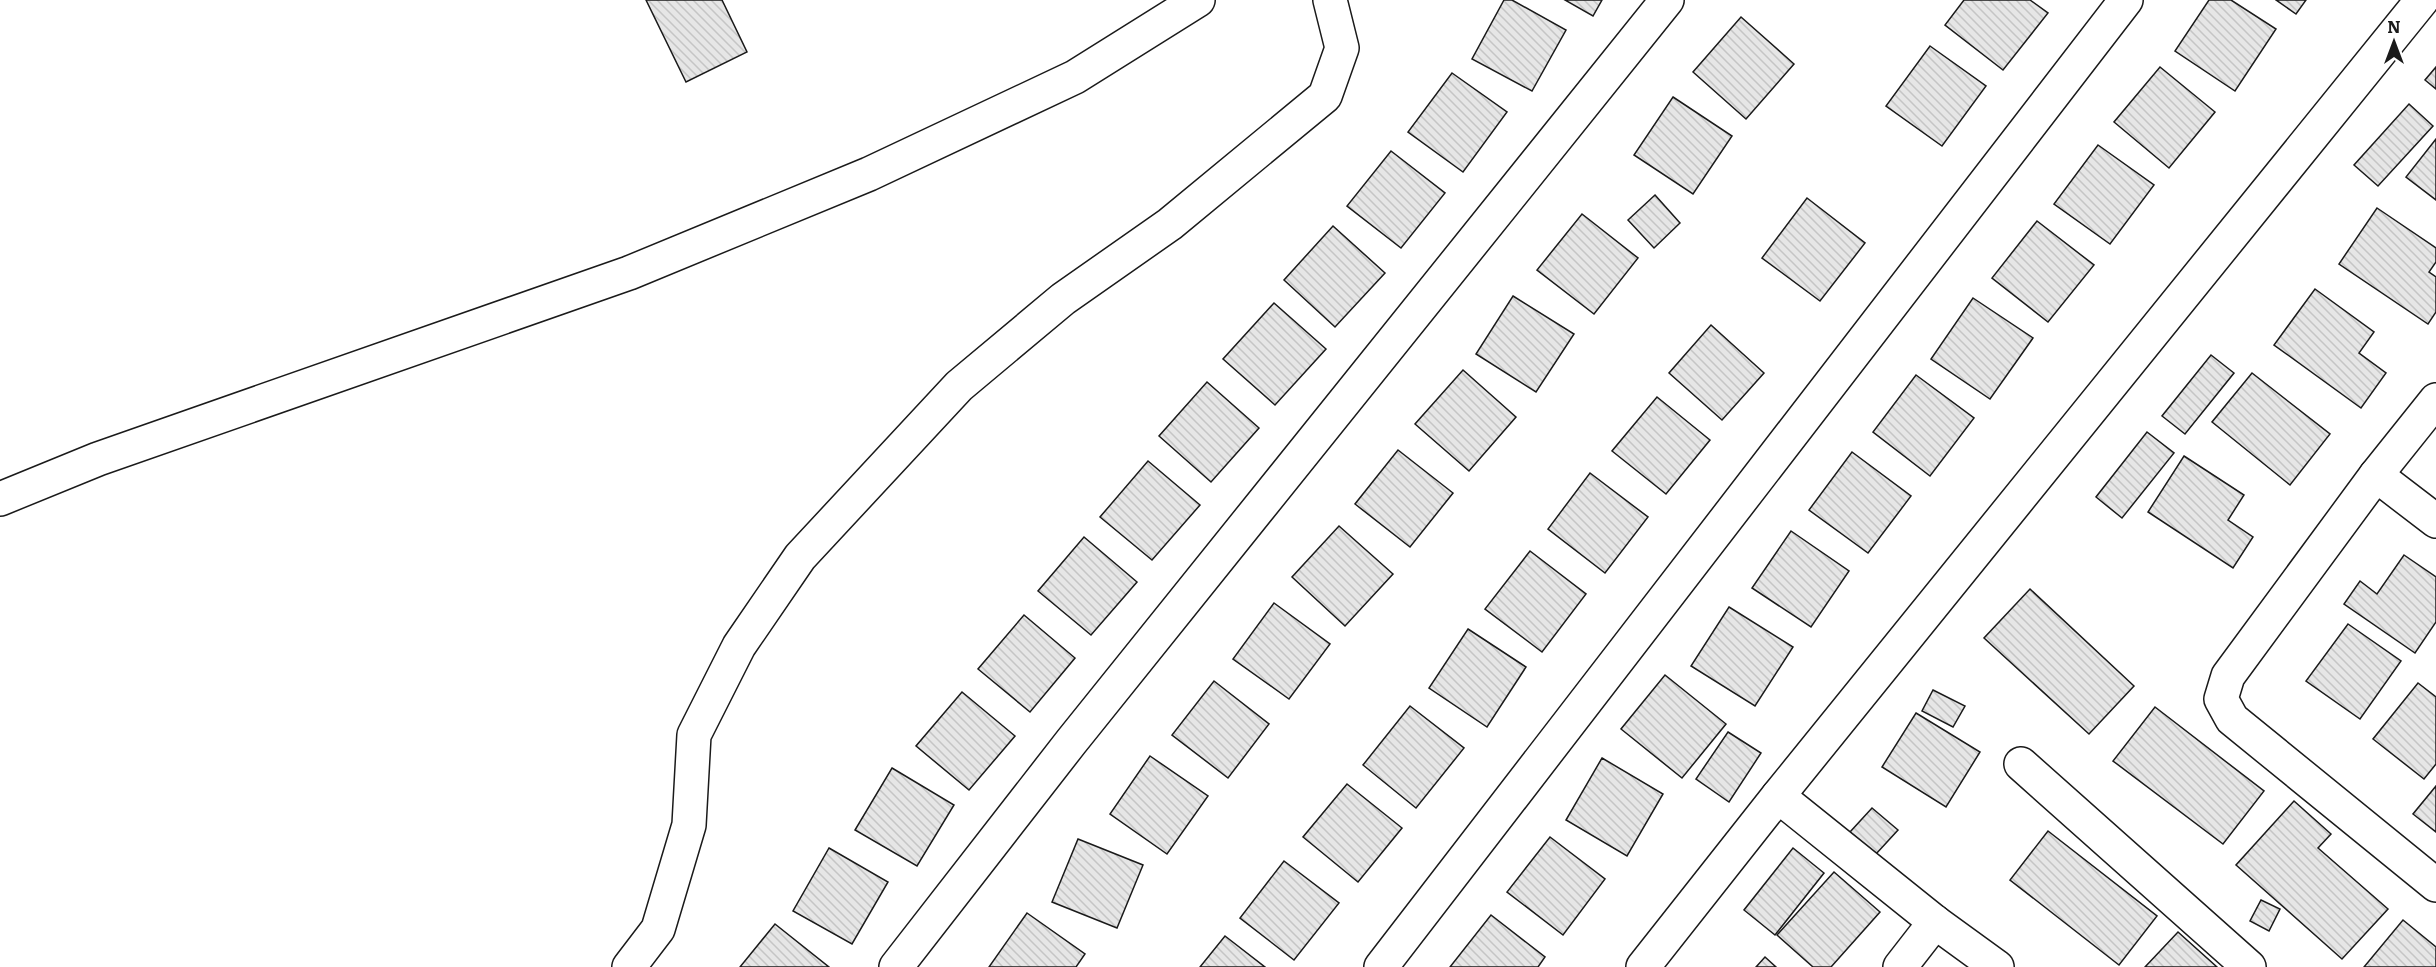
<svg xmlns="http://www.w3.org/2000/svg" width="2436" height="967" viewBox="0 0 2436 967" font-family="Literata,serif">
<defs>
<pattern id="building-back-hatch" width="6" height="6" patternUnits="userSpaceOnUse" patternTransform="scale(1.5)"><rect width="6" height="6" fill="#e6e6e6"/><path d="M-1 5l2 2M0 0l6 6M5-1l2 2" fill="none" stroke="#c5c5c5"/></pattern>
</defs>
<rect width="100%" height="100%" fill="#fff"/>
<g fill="url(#building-back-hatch)" stroke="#1a1a1a" stroke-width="1.5">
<polygon points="646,0 722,0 747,52 686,82"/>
<polygon points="1504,0 1512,0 1566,30 1532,91 1472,59"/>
<polygon points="1565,0 1602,0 1593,16"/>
<polygon points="1964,0 2030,0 2048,13 2003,70 1945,25"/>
<polygon points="2209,0 2231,0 2276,29 2235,91 2175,51"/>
<polygon points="2276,0 2306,0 2296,14"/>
<polygon points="1741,17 1794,64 1746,119 1693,72"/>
<polygon points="1930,46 1986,86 1942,146 1886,106"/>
<polygon points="2160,67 2215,112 2169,168 2114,122"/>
<polygon points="2436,67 2436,89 2425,80"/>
<polygon points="1452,73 1507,112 1463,172 1408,132"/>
<polygon points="1673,97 1732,136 1693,194 1634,155"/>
<polygon points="2409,104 2433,126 2378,186 2354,165"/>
<polygon points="2436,139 2436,200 2406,177"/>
<polygon points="2098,145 2154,185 2110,244 2054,204"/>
<polygon points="1391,151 1445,193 1401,248 1347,206"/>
<polygon points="1655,195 1680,223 1654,248 1628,220"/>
<polygon points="1807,198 1865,243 1820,301 1762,258"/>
<polygon points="2377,208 2436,248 2436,262 2429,272 2436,277 2436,312 2428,324 2339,264"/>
<polygon points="1582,214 1638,258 1594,314 1537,270"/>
<polygon points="2037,221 2094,265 2048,322 1992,278"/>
<polygon points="1333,226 1385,273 1335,327 1284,280"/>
<polygon points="2315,289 2374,332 2359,353 2386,373 2361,408 2274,345"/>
<polygon points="1513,296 1574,334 1536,392 1476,354"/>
<polygon points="1973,298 2033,338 1990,399 1931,359"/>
<polygon points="1274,303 1326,349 1275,405 1223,359"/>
<polygon points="1711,325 1764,373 1722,420 1669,373"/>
<polygon points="2211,355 2234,373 2185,434 2162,416"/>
<polygon points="1463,370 1516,417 1469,471 1415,424"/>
<polygon points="2252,373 2330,434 2290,485 2212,422"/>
<polygon points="1916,375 1974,418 1930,476 1873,432"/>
<polygon points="1207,382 1259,428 1211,482 1159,436"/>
<polygon points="1657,397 1710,440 1666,494 1612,451"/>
<polygon points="2147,432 2174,453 2122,518 2096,497"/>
<polygon points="1398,450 1453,493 1410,547 1355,504"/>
<polygon points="1852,452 1911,496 1868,553 1809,510"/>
<polygon points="2184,456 2244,495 2228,520 2253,537 2233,568 2148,512"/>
<polygon points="1148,461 1200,505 1152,560 1100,517"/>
<polygon points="1590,473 1648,517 1605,573 1548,529"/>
<polygon points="1339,526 1393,574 1345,626 1292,577"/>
<polygon points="1791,531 1849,571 1811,627 1752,588"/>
<polygon points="1084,537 1137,582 1091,635 1038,591"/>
<polygon points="1530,551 1586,594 1542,652 1485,609"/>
<polygon points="2404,555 2436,577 2436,622 2415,653 2344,604 2360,581 2377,594"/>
<polygon points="2030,589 2134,686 2089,734 1984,638"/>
<polygon points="1274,603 1330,644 1289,699 1233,659"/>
<polygon points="1729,607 1793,647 1755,706 1691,666"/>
<polygon points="1024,615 1075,658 1030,712 978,669"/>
<polygon points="2348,624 2401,661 2360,719 2306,681"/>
<polygon points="1468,629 1526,667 1487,727 1429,688"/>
<polygon points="1665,675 1726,724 1682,778 1621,729"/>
<polygon points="1214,681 1269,724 1228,778 1172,735"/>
<polygon points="2418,683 2436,697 2436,764 2424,779 2373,739"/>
<polygon points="1933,690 1965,706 1953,727 1922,711"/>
<polygon points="962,692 1015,736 969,790 916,746"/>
<polygon points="1410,706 1464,748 1416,808 1363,765"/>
<polygon points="2155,707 2264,791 2223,844 2113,761"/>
<polygon points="1916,713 1980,752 1946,807 1882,767"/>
<polygon points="1728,732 1761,753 1729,802 1696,779"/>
<polygon points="1150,756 1208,796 1167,854 1110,814"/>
<polygon points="1602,758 1663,794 1627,856 1566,820"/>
<polygon points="892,768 954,805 917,866 855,830"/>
<polygon points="1347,784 1402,828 1358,882 1303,837"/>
<polygon points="2436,786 2436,832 2413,814"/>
<polygon points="2294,801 2331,834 2318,848 2388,909 2342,959 2236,865"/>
<polygon points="1872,808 1898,830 1876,854 1850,832"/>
<polygon points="2048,831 2157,916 2119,965 2010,880"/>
<polygon points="1550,837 1605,879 1563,935 1507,892"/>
<polygon points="1078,839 1143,865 1117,928 1052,902"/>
<polygon points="829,848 888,882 852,944 793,911"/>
<polygon points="1793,848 1824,873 1775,935 1744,910"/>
<polygon points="1284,861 1339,903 1294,960 1240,918"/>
<polygon points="1834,872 1880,912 1831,967 1813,967 1777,935"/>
<polygon points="2261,900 2280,909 2269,931 2250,921"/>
<polygon points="1027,913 1085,954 1076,967 989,967"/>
<polygon points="1491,915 1545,957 1538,967 1450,967"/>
<polygon points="2403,920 2436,947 2436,967 2364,967"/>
<polygon points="775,924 829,967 740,967"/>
<polygon points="2178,932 2217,967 2145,967"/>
<polygon points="1225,936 1265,967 1200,967"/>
<polygon points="1765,957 1776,967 1756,967"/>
</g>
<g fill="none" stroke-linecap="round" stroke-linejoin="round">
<defs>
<g id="minor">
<polyline points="2436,400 2376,475 2228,676 2221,699 2232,719 2436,885"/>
<polyline points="2376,475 2436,521"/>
<polyline points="0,499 98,459 629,273 869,174 1075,77 1198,0"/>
<polyline points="2021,764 2249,967"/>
<polyline points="1778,796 1935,922 1997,967"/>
<polyline points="629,967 658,929 689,825 694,735 739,646 800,557 959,386 1063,299 1170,224 1325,96 1342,48 1330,0"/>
<polyline points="896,967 1071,742 1667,0"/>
<polyline points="1381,967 2126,0"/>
<polyline points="1643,967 1778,796 2422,0"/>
<polyline points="1900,967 1935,922"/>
</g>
</defs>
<use href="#minor" stroke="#1a1a1a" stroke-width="36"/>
<use href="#minor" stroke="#fff" stroke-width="33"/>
</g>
<g transform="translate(2394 42)" stroke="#ffffff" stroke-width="4.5" paint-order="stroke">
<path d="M0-4.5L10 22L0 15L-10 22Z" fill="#1a1a1a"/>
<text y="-9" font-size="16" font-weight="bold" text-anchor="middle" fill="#1a1a1a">N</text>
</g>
</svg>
